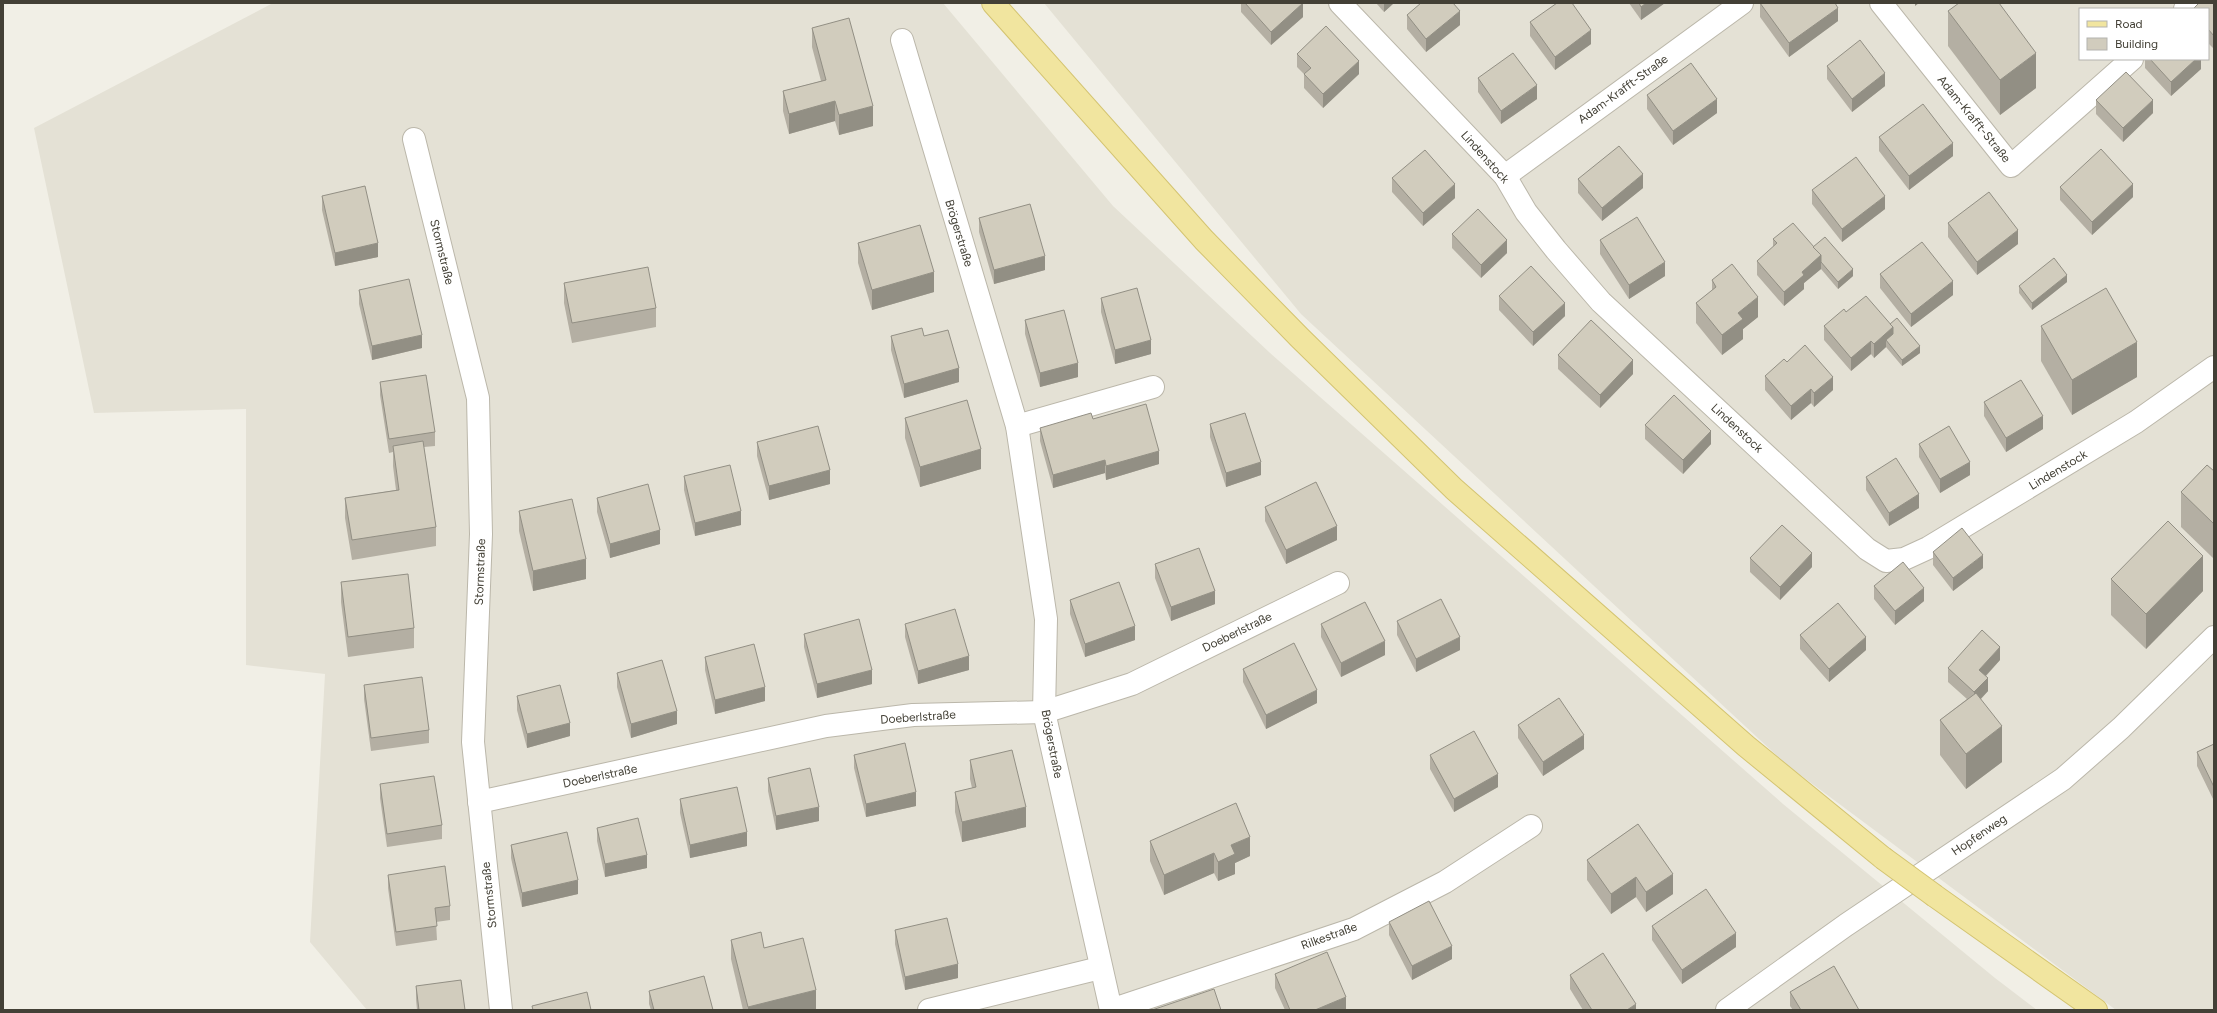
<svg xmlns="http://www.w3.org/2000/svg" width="2217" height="1013" viewBox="0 0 2217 1013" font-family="Figtree,sans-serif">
<rect width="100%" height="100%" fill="#f1efe6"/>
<g fill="#e4e1d5" fill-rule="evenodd">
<polygon points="273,3 943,3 1113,206 1269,352 1783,804 1995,978 2037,1010 367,1010 310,942 325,674 246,665 246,409 94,413 34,128"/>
<path d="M1044,3h1170v1007h-98l-329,-245 -486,-451zM2080,9h128v50h-128z"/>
</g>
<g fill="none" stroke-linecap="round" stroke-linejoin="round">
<defs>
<g id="minor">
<polyline points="1340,3 1505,176 1526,212 1556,250 1601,302 1867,549 1886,561 1904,559 1928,548 2136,422 2214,367"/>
<polyline points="1881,3 2011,166 2132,59"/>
<polyline points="2185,9 2191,3"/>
<polyline points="902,40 1017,426 1046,619 1044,712 1111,1010 1354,929 1445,882 1531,826"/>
<polyline points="414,139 478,398 481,534 473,742 501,1010"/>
<polyline points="1505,176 1742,3"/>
<polyline points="1017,426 1153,387"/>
<polyline points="479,802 826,726 913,715 1044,712 1132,684 1338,583"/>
<polyline points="929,1010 1100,968"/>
<polyline points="1727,1010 1846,925 2063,779 2121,728 2214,637"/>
</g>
<g id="primary">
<polyline points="993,3 1204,240 1300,338 1454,489 1746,746 1883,858"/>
<polyline points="1935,896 2096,1010"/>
</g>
</defs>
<use href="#minor" stroke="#bbb7aa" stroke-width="24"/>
<use href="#primary" stroke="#d4c471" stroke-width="24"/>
<use href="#minor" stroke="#fff" stroke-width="22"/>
<use href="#primary" stroke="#f1e59f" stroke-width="22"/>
<defs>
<polyline id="primary-bridge" points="1883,858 1935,896"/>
</defs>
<use href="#primary-bridge" stroke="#d4c471" stroke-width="24" stroke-linecap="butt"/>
<use href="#primary-bridge" stroke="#f1e59f" stroke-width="22"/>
</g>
<g fill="#b4afa3">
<polygon points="1241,3 1303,3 1303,17 1271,45 1241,12"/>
<polygon points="1376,3 1394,3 1384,12"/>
<polygon points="1629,3 1665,3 1641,20"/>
<polygon points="1760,3 1838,21 1789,57 1760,17"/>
<polygon points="2214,3 2214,49 2208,43 2208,9"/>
<polygon points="1948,11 2036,88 2000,115 1948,46"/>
<polygon points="1407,15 1460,25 1426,52 1407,29"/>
<polygon points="1530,22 1591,44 1555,70 1530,36"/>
<polygon points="812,28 873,126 839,135 835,121 789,134 783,111 783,91 821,81 812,47"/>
<polygon points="1297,54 1359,74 1323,108 1304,88 1304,74 1297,67"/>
<polygon points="2145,59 2201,59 2201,69 2171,96 2145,68"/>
<polygon points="1827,66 1885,86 1852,112 1827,79"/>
<polygon points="1478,78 1537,99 1501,124 1478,92"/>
<polygon points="1647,95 1717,113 1673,145 1647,109"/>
<polygon points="2096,100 2153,113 2123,142 2096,114"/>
<polygon points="1879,137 1953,156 1909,190 1879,151"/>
<polygon points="1392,178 1455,198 1423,226 1392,192"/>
<polygon points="1578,179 1643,188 1602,221 1578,193"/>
<polygon points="2060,187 2133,197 2092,235 2060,200"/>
<polygon points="1812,190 1885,209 1842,242 1812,204"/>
<polygon points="322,196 378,257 335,266 322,210"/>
<polygon points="979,218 1045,270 994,284 979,232"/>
<polygon points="1948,223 2018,244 1977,275 1948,237"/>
<polygon points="1452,234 1507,253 1481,278 1452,248"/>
<polygon points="1773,239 1813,247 1853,276 1838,289 1821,269 1804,283 1804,289 1784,306 1757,275 1757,261 1773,247"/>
<polygon points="1600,240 1665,276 1629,299 1600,254"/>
<polygon points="858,243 934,292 872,310 858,263"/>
<polygon points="1880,274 1953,295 1911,327 1880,288"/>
<polygon points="1712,280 1758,317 1743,329 1743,339 1722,355 1696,323 1696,303 1712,291"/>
<polygon points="2067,282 2032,310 2019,293 2019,286"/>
<polygon points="564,283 656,308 656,327 572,343 564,303"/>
<polygon points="359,290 422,348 372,360 359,304"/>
<polygon points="1499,296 1565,316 1533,346 1499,310"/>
<polygon points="1101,298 1151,354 1115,364 1101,312"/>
<polygon points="1846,312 1890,324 1920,353 1902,366 1886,347 1874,358 1871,354 1851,371 1824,340 1824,326"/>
<polygon points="1025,320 1078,377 1040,387 1025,334"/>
<polygon points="2041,326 2137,377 2072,415 2041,361"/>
<polygon points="891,336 924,336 959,382 904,398 891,350"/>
<polygon points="1558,355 1633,374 1600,408 1558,369"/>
<polygon points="1787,362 1833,390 1814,407 1811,403 1791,420 1765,390 1765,376"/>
<polygon points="380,382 435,432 435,446 424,447 436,527 436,546 352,560 345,518 345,498 396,490 393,466 393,452 389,453 380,395"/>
<polygon points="1984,402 2043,429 2006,452 1984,416"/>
<polygon points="905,418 981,469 920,487 905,438"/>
<polygon points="1093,419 1159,464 1106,480 1105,473 1053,488 1040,441 1040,428"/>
<polygon points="1210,424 1261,475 1226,487 1210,437"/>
<polygon points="1645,425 1711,444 1683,474 1645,439"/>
<polygon points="757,442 830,484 769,500 757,456"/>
<polygon points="1919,444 1970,475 1940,493 1919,457"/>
<polygon points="2214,471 2214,559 2181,527 2181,492"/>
<polygon points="684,476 741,525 695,536 684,490"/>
<polygon points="1866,477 1919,508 1889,526 1866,490"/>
<polygon points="597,498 660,544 610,558 597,512"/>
<polygon points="1265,507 1337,540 1286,564 1265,521"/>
<polygon points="519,511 586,579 533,591 519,531"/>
<polygon points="1933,552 1983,568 1953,591 1933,565"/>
<polygon points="1750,558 1812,567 1780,600 1750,572"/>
<polygon points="1155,564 1215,604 1171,621 1155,578"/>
<polygon points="2111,579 2203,591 2146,649 2111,615"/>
<polygon points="341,582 414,628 414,648 348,657 341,602"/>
<polygon points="1874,586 1924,601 1895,625 1874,599"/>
<polygon points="1070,600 1135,640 1085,657 1070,614"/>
<polygon points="1397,621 1460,650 1416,672 1397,635"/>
<polygon points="905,624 969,670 918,684 905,637"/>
<polygon points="1321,624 1385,655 1341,677 1321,637"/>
<polygon points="804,634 872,684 817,698 804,647"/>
<polygon points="1800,635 1866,650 1829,682 1800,649"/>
<polygon points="705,657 765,701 715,714 705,670"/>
<polygon points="2000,660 1986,676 1988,691 1981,699 2002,762 1966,789 1940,755 1940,720 1967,699 1948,682 1948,668"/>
<polygon points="1243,669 1317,703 1266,729 1243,682"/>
<polygon points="617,673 677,724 631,738 617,687"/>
<polygon points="364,685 429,730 429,743 371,751 364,699"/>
<polygon points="517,696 570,736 527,748 517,710"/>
<polygon points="1518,725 1584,749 1543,776 1518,738"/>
<polygon points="2214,744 2214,816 2213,815 2214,801 2197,766 2197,752"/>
<polygon points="854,755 916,806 866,817 854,768"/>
<polygon points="1430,755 1498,787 1454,812 1430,769"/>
<polygon points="970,760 1026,827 962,842 955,812 955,792 972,788 970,779"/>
<polygon points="768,778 819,821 776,830 768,791"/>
<polygon points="380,784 442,825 442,839 387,847 380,798"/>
<polygon points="680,799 747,846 690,858 680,813"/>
<polygon points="1638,824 1673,894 1646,912 1636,897 1611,914 1587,880 1587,860"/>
<polygon points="597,828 647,868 605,877 597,841"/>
<polygon points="1150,841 1250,856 1235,863 1235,874 1218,881 1214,873 1164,895 1150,861"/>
<polygon points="511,845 578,894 522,907 511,858"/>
<polygon points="388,875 450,906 450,920 436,922 437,940 396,946 388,888"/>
<polygon points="1389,922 1452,959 1412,980 1389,935"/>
<polygon points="1652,926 1736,947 1682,984 1652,940"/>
<polygon points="895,930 958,978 905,990 895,944"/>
<polygon points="731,940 764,948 816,1010 743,1010 731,959"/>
<polygon points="1275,974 1346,1010 1285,1010 1275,988"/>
<polygon points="1570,975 1636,1010 1583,1010 1570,989"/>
<polygon points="416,986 465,1010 417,1010 416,999"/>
<polygon points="649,991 713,1010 651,1010 649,1004"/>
<polygon points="1790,992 1859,1010 1793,1010 1790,1006"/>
</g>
<g fill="#928f84">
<polygon points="1303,3 1303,17 1271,45 1271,32"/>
<polygon points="1384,3 1394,3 1384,12"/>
<polygon points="1646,3 1665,3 1641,20 1641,7"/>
<polygon points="1915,3 1919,3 1915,6"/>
<polygon points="1838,8 1838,21 1789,57 1789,43"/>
<polygon points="1460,11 1460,25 1426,52 1426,39"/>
<polygon points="1591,30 1591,44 1555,70 1555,57"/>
<polygon points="2036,53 2036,88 2000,115 2000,80"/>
<polygon points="2196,59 2201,59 2201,69 2171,96 2171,82"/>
<polygon points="1359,61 1359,74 1323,108 1323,94"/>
<polygon points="1885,73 1885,86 1852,112 1852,99"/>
<polygon points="1537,85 1537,99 1501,124 1501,111"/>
<polygon points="1717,99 1717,113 1673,145 1673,131"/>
<polygon points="2153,100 2153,113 2123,142 2123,128"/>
<polygon points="835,101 835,121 789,134 789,114"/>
<polygon points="873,106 873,126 839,135 839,115"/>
<polygon points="1953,143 1953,156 1909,190 1909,176"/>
<polygon points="1643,174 1643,188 1602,221 1602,208"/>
<polygon points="1455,184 1455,198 1423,226 1423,213"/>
<polygon points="2133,184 2133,197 2092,235 2092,222"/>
<polygon points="1885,196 1885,209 1842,242 1842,229"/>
<polygon points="2018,230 2018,244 1977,275 1977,262"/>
<polygon points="1507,240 1507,253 1481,278 1481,265"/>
<polygon points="378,243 378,257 335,266 335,253"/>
<polygon points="1821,255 1821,269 1804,283 1804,289 1784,306 1784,292 1802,272"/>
<polygon points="1045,256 1045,270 994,284 994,270"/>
<polygon points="1665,262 1665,276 1629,299 1629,285"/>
<polygon points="1853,269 1853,276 1838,289 1838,282"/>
<polygon points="934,272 934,292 872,310 872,290"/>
<polygon points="2067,275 2067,282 2032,310 2032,303"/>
<polygon points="1953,281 1953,295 1911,327 1911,314"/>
<polygon points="1758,297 1758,317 1743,329 1743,339 1722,355 1722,335 1738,313"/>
<polygon points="1565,303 1565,316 1533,346 1533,332"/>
<polygon points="1893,327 1893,341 1886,340 1886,347 1874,358 1874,344"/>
<polygon points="422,335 422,348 372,360 372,346"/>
<polygon points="1151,340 1151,354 1115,364 1115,350"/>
<polygon points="1871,341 1871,354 1851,371 1851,358"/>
<polygon points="2137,342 2137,377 2072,415 2072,380"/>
<polygon points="1920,346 1920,353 1902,366 1902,360"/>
<polygon points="1633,360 1633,374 1600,408 1600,395"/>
<polygon points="1078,363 1078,377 1040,387 1040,373"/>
<polygon points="959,368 959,382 904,398 904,384"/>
<polygon points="1833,377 1833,390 1814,407 1814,393"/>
<polygon points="1811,389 1811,403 1791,420 1791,406"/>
<polygon points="2043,416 2043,429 2006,452 2006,438"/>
<polygon points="1711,431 1711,444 1683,474 1683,460"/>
<polygon points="981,449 981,469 920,487 920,467"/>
<polygon points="1159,451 1159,464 1106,480 1106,466"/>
<polygon points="1105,460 1105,473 1053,488 1053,475"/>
<polygon points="1261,462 1261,475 1226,487 1226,473"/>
<polygon points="1970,462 1970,475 1940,493 1940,479"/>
<polygon points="830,470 830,484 769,500 769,486"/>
<polygon points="1919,494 1919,508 1889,526 1889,513"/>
<polygon points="741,511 741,525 695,536 695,523"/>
<polygon points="1337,526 1337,540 1286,564 1286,550"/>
<polygon points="660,530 660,544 610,558 610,544"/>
<polygon points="1812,553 1812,567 1780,600 1780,587"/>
<polygon points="1983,555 1983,568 1953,591 1953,578"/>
<polygon points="2203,556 2203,591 2146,649 2146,614"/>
<polygon points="586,559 586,579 533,591 533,571"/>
<polygon points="1924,588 1924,601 1895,625 1895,611"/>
<polygon points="1215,591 1215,604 1171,621 1171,607"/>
<polygon points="1135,626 1135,640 1085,657 1085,644"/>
<polygon points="1460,637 1460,650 1416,672 1416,659"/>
<polygon points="1866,637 1866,650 1829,682 1829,669"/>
<polygon points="1385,641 1385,655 1341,677 1341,663"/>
<polygon points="2000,647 2000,660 1979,683 1979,670"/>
<polygon points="969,656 969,670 918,684 918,671"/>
<polygon points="872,670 872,684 817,698 817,684"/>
<polygon points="1988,678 1988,691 1974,706 1974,692"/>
<polygon points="765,687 765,701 715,714 715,700"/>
<polygon points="1317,690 1317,703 1266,729 1266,715"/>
<polygon points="677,711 677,724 631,738 631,724"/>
<polygon points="570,723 570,736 527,748 527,734"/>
<polygon points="2002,726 2002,762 1966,789 1966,754"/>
<polygon points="1584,735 1584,749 1543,776 1543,762"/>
<polygon points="1498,774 1498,787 1454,812 1454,799"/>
<polygon points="916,792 916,806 866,817 866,804"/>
<polygon points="819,807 819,821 776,830 776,816"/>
<polygon points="1026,807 1026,827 962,842 962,822"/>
<polygon points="747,832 747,846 690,858 690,845"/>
<polygon points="1250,837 1250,856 1235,863 1235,874 1218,881 1218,862 1231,845"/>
<polygon points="1214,853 1214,873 1164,895 1164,875"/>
<polygon points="647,855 647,868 605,877 605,864"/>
<polygon points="1673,874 1673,894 1646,912 1646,892"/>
<polygon points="1636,877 1636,897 1611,914 1611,894"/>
<polygon points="578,880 578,894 522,907 522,893"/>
<polygon points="1736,933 1736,947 1682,984 1682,970"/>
<polygon points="1452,946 1452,959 1412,980 1412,966"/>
<polygon points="958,964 958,978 905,990 905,977"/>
<polygon points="816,990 816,1010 748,1010 748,1007"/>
<polygon points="1346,997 1346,1010 1315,1010"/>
<polygon points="1636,1004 1636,1010 1627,1010"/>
</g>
<g fill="#d1ccbd" stroke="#928f84">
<polygon points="1245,3 1303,3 1271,32"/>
<polygon points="1421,3 1453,3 1460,11 1426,39 1407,15"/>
<polygon points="1557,3 1572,3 1591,30 1555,57 1530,22"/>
<polygon points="1639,3 1646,3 1641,7"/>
<polygon points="1760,3 1835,3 1838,8 1789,43"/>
<polygon points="1959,3 1999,3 2036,53 2000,80 1948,11"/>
<polygon points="2199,3 2214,3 2214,36 2208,29 2208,9 2193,9"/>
<polygon points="849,18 873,106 839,115 835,101 789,114 783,91 826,80 812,28"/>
<polygon points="1326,26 1359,61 1323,94 1304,74 1311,68 1297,54"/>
<polygon points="1860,40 1885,73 1852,99 1827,66"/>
<polygon points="1513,53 1537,85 1501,111 1478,78"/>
<polygon points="2150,59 2196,59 2171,82"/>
<polygon points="1691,63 1717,99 1673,131 1647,95"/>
<polygon points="2126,72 2153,100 2123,128 2096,100"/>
<polygon points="1923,104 1953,143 1909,176 1879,137"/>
<polygon points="1619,146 1643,174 1602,208 1578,179"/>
<polygon points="2101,149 2133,184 2092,222 2060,187"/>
<polygon points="1425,150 1455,184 1423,213 1392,178"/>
<polygon points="1856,157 1885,196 1842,229 1812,190"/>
<polygon points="365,186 378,243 335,253 322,196"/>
<polygon points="1989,192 2018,230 1977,262 1948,223"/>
<polygon points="1030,204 1045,256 994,270 979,218"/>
<polygon points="1478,209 1507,240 1481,265 1452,234"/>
<polygon points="1637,217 1665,262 1629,285 1600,240"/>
<polygon points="1793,223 1821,255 1802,272 1804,275 1784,292 1757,261 1777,243 1773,239"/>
<polygon points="920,225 934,272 872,290 858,243"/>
<polygon points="1825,237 1853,269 1838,282 1821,262 1821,255 1813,247"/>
<polygon points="1922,242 1953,281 1911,314 1880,274"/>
<polygon points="2054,258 2067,275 2032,303 2019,286"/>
<polygon points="1732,264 1758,297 1738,313 1743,319 1722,335 1696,303 1716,287 1712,280"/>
<polygon points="1531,266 1565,303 1533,332 1499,296"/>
<polygon points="648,267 656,308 572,323 564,283"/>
<polygon points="409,279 422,335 372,346 359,290"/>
<polygon points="1137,288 1151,340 1115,350 1101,298"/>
<polygon points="2106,288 2137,342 2072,380 2041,326"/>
<polygon points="1866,296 1893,327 1874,344 1871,341 1851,358 1824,326 1844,309 1846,312"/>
<polygon points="1064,310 1078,363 1040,373 1025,320"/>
<polygon points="1897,318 1920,346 1902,360 1886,340 1893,334 1893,327 1890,324"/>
<polygon points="1591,320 1633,360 1600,395 1558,355"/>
<polygon points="922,328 924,336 948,330 959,368 904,384 891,336"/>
<polygon points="1805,345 1833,377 1814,393 1811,389 1791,406 1765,376 1784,359 1787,362"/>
<polygon points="426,375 435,432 389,439 380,382"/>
<polygon points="2021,380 2043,416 2006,438 1984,402"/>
<polygon points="1674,395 1711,431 1683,460 1645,425"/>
<polygon points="967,400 981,449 920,467 905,418"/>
<polygon points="1146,404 1159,451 1106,466 1105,460 1053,475 1040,428 1091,413 1093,419"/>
<polygon points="1245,413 1261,462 1226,473 1210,424"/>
<polygon points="818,426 830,470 769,486 757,442"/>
<polygon points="1949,426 1970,462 1940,479 1919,444"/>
<polygon points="423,441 436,527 352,540 345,498 399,490 393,446"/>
<polygon points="1896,458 1919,494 1889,513 1866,477"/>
<polygon points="730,465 741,511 695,523 684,476"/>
<polygon points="2207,465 2214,471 2214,524 2181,492"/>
<polygon points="1316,482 1337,526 1286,550 1265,507"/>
<polygon points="648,484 660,530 610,544 597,498"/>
<polygon points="572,499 586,559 533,571 519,511"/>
<polygon points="2168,521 2203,556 2146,614 2111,579"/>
<polygon points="1782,525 1812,553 1780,587 1750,558"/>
<polygon points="1962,528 1983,555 1953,578 1933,552"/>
<polygon points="1199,548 1215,591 1171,607 1155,564"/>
<polygon points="1903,562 1924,588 1895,611 1874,586"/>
<polygon points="408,574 414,628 348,637 341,582"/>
<polygon points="1119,582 1135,626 1085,644 1070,600"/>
<polygon points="1441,599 1460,637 1416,659 1397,621"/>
<polygon points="1365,602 1385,641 1341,663 1321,624"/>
<polygon points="1838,603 1866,637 1829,669 1800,635"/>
<polygon points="955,609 969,656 918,671 905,624"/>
<polygon points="859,619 872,670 817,684 804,634"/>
<polygon points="1982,630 2000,647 1979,670 1988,678 1974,692 1948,668"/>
<polygon points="1294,643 1317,690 1266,715 1243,669"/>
<polygon points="754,644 765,687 715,700 705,657"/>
<polygon points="662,660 677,711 631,724 617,673"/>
<polygon points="422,677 429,730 371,738 364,685"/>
<polygon points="560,685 570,723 527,734 517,696"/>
<polygon points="1976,693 2002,726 1966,754 1940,720"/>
<polygon points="1559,698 1584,735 1543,762 1518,725"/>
<polygon points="1474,731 1498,774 1454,799 1430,755"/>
<polygon points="905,743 916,792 866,804 854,755"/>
<polygon points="2214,744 2214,787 2197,752"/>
<polygon points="1012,750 1026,807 962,822 955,792 976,787 970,760"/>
<polygon points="810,768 819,807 776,816 768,778"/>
<polygon points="434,776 442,825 387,834 380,784"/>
<polygon points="737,787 747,832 690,845 680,799"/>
<polygon points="1236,803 1250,837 1231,845 1235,854 1218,862 1214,853 1164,875 1150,841"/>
<polygon points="638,818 647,855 605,864 597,828"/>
<polygon points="1638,824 1673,874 1646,892 1636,877 1611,894 1587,860"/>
<polygon points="567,832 578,880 522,893 511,845"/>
<polygon points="445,866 450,906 435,908 437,926 396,932 388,875"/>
<polygon points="1706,889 1736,933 1682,970 1652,926"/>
<polygon points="1429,901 1452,946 1412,966 1389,922"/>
<polygon points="947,918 958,964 905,977 895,930"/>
<polygon points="761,932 764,948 803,938 816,990 748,1007 731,940"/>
<polygon points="1327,952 1346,997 1315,1010 1290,1010 1275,974"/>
<polygon points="1603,953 1636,1004 1627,1010 1592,1010 1570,975"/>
<polygon points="1834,966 1859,1010 1801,1010 1790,992"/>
<polygon points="704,976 713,1010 654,1010 649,991"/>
<polygon points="461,980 465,1010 419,1010 416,986"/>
<polygon points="1214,989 1221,1010 1152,1010"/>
<polygon points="587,992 591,1010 533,1010 532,1006"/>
</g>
<g text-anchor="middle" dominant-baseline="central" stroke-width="4" stroke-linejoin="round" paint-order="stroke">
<g font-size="12" fill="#434036" stroke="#fff">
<text transform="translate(1623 89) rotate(-36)">Adam-Krafft-Straße</text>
<text transform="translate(1974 119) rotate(51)">Adam-Krafft-Straße</text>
<text transform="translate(1485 157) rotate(48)">Lindenstock</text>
<text transform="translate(959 233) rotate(73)">Brögerstraße</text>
<text transform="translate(442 252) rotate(76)">Stormstraße</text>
<text transform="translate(1737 428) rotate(43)">Lindenstock</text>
<text transform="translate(2058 470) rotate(-31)">Lindenstock</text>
<text transform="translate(480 572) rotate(-88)">Stormstraße</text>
<text transform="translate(1237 632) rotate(-26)">Doeberlstraße</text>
<text transform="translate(918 717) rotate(-4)">Doeberlstraße</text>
<text transform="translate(1052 744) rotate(79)">Brögerstraße</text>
<text transform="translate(600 776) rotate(-12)">Doeberlstraße</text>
<text transform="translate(1979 835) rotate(-34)">Hopfenweg</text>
<text transform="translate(489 895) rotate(-96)">Stormstraße</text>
<text transform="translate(1329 936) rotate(-20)">Rilkestraße</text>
</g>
</g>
<rect width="2217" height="1013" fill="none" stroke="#434036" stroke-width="8"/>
<rect x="2079" y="8" width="130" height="52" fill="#ffffff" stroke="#b4b3af"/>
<rect x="2087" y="21" width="20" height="6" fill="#f1e59f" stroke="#b4b3af"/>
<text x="2115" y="28" font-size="12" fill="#434036">Road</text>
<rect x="2087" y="38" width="20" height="12" fill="#d1ccbd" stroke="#b4b3af"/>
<text x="2115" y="48" font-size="12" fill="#434036">Building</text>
</svg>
